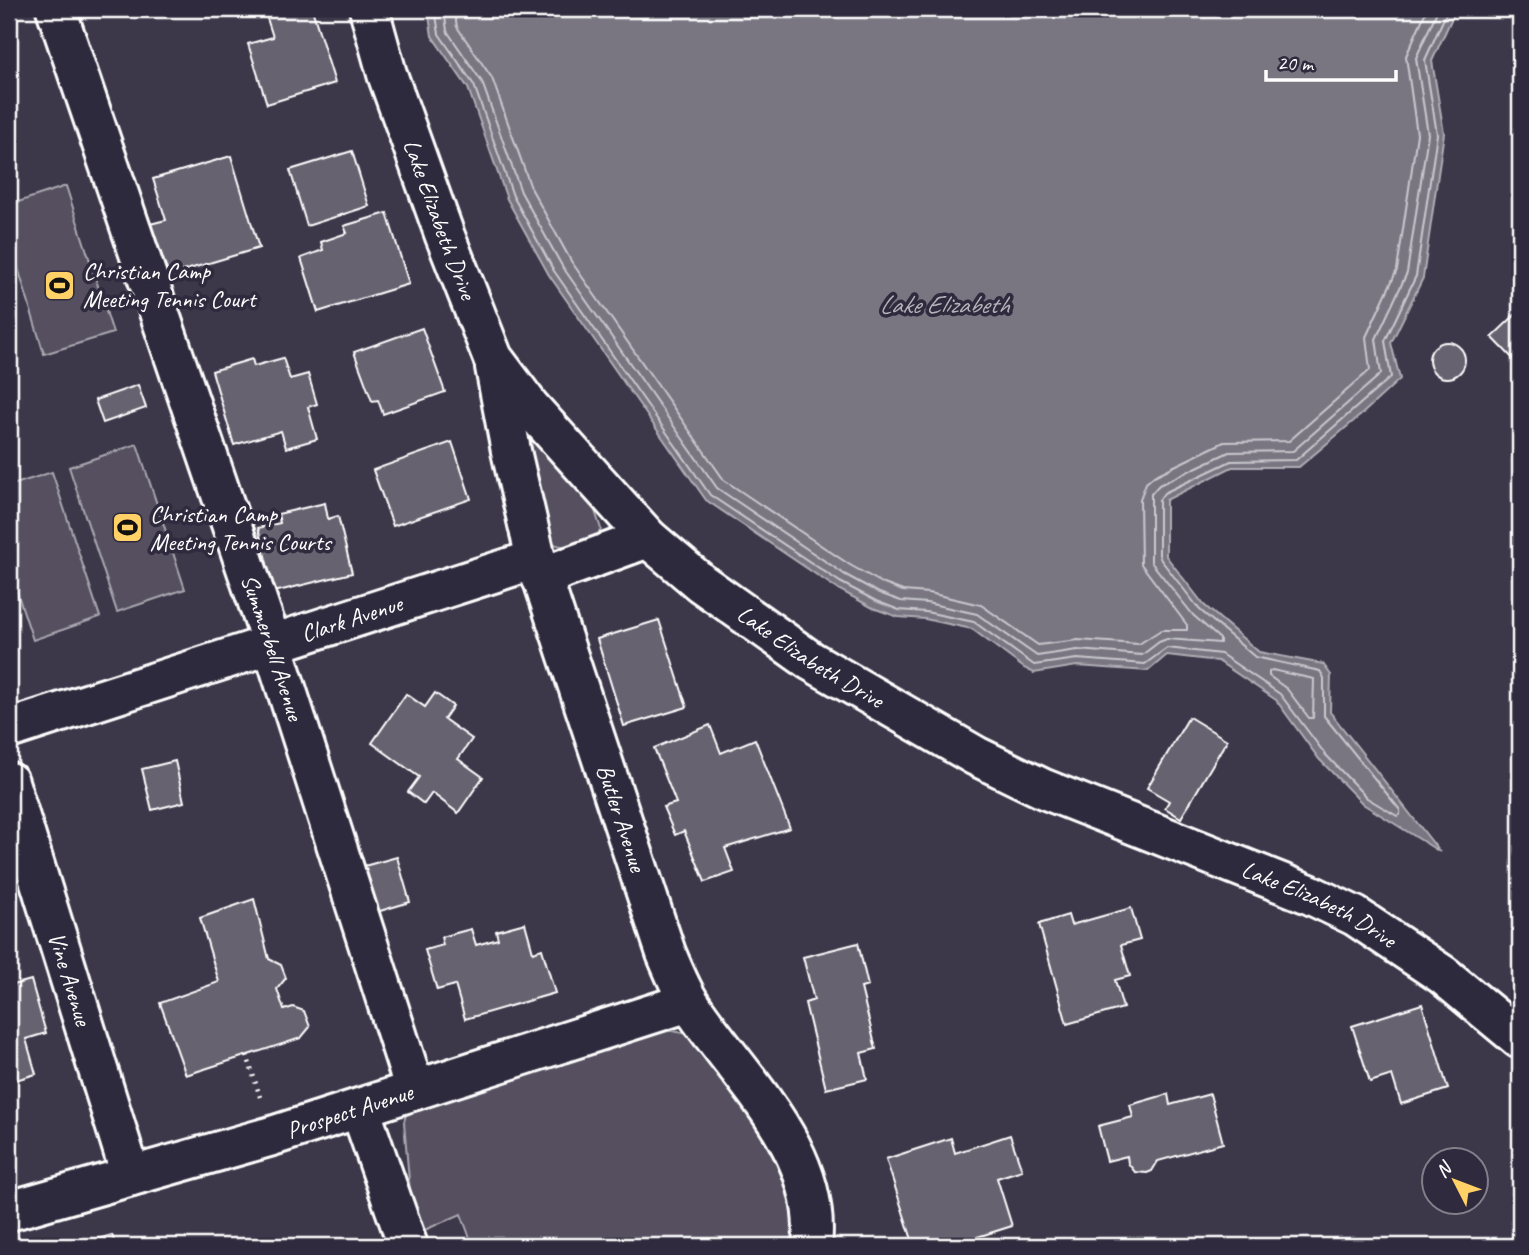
<svg xmlns="http://www.w3.org/2000/svg" width="1529" height="1255" viewBox="0 0 1529 1255" font-family="Caveat,sans-serif">
<rect width="100%" height="100%" fill="#3c3749"/>
<filter id="ink" filterUnits="userSpaceOnUse"><feTurbulence type="fractalNoise" baseFrequency=".0143" numOctaves="2"/><feDisplacementMap in="SourceGraphic" scale="14" xChannelSelector="R" yChannelSelector="G"/><feConvolveMatrix kernelMatrix="1 2 1 2 8 2 1 2 1" color-interpolation-filters="sRGB"/></filter>
<g filter="url(#ink)">
<g fill="#555060" stroke="#aaa8b0" stroke-width="2">
<polygon points="66,186 113,333 44,354 9,238 9,205"/>
<path d="M536,441l58,67 7,21 -4,9c-17,5 -32,14 -48,3l-20,-95 2,-4z"/>
<polygon points="137,444 185,589 117,612 69,467"/>
<polygon points="52,472 100,617 33,640 9,568 9,486"/>
<path d="M660,1029l24,4 11,8c49,63 101,120 99,205h-321l-12,-32 -41,18 -7,-5 -9,-105 2,-8 8,-9z"/>
</g>
<polygon fill="#797682" stroke="#afadb4" stroke-width="2" points="428,9 1456,9 1432,61 1444,133 1423,278 1391,343 1400,379 1362,414 1299,467 1232,467 1166,500 1166,556 1204,605 1259,652 1323,664 1331,675 1330,712 1440,852 1363,804 1319,759 1276,700 1218,661 1167,655 1148,671 1077,666 1034,673 1024,668 972,629 925,619 898,617 873,608 836,588 706,500 549,275 507,199 468,88 432,36"/>
<g fill="none" stroke-linecap="round" stroke-linejoin="round">
<g stroke="#c9c8cd" stroke-width="2">
<polyline points="435,9 439,34 474,85 513,196 554,271 710,495 840,582 876,601 899,610 926,612 974,622 1034,665 1077,659 1145,664 1167,648 1221,654 1280,694 1325,754 1367,798 1397,816 1400,814 1400,810 1324,716 1324,678 1320,671 1255,657 1200,610 1161,560 1159,555 1159,500 1164,493 1231,461 1296,460 1391,377 1385,341 1416,276 1437,134 1425,60 1448,9"/>
<polyline points="444,9 447,31 482,82 521,192 562,266 717,488 844,574 879,593 901,601 927,603 977,614 1037,656 1077,650 1142,655 1159,642 1167,639 1220,643 1220,639 1193,615 1151,562 1151,494 1159,485 1229,452 1293,451 1381,374 1376,339 1407,273 1428,134 1416,58 1438,9"/>
<polyline points="454,9 457,27 492,78 531,188 571,261 724,480 850,565 884,584 903,591 929,593 981,605 1038,645 1078,640 1139,644 1161,630 1187,630 1187,625 1141,564 1140,499 1146,483 1154,476 1224,442 1289,441 1370,370 1366,337 1397,270 1417,134 1406,56 1427,9"/>
<polygon points="1272,670 1314,679 1313,718 1309,718 1287,689 1269,676 1269,672"/>
</g>
</g>
<g fill="#666270" stroke="#fff" stroke-width="2">
<polygon points="123,9 153,9 126,17"/>
<polygon points="264,9 312,9 335,83 267,104 248,44 273,37"/>
<polygon points="352,151 369,206 307,226 290,170"/>
<polygon points="231,156 259,248 166,276 150,224 166,220 153,179"/>
<polygon points="387,213 409,284 318,312 301,258 323,250 321,242 347,233 344,226"/>
<polygon points="1520,310 1520,366 1492,337"/>
<polygon points="422,328 445,392 383,414 378,400 372,401 354,352"/>
<circle cx="1447" cy="360" r="18"/>
<polygon points="283,358 290,379 308,374 317,404 308,407 317,439 286,448 281,431 234,445 212,371 252,359 254,366"/>
<polygon points="138,385 146,408 103,423 95,400"/>
<polygon points="452,442 471,499 393,526 373,470"/>
<polygon points="325,503 328,519 338,516 352,573 274,592 258,528 280,523 278,514"/>
<polygon points="659,620 687,707 624,726 597,639"/>
<polygon points="435,693 453,706 444,719 472,739 458,759 483,777 458,813 432,793 424,804 408,792 419,777 372,743 406,694 425,707"/>
<polygon points="1189,717 1227,740 1181,818 1165,808 1169,801 1147,788"/>
<polygon points="710,725 721,753 755,739 790,828 725,848 734,872 705,882 684,831 675,835 663,807 676,803 654,748"/>
<polygon points="175,761 184,802 152,810 142,769"/>
<polygon points="397,857 410,902 370,914 357,868"/>
<polygon points="254,899 269,959 281,965 286,978 277,989 284,1010 293,1007 304,1011 310,1027 301,1038 186,1075 160,1003 219,982 200,918"/>
<polygon points="1131,908 1140,940 1121,945 1130,976 1115,980 1123,1008 1067,1024 1039,924 1068,915 1071,925"/>
<polygon points="525,923 533,952 542,949 555,993 465,1019 455,985 437,990 425,950 443,945 441,937 471,929 476,945 498,939 496,931"/>
<polygon points="858,943 868,986 861,988 876,1049 861,1053 867,1079 826,1089 805,1003 814,1000 803,957"/>
<polygon points="31,980 46,1033 26,1039 36,1074 9,1082 9,986"/>
<polygon points="1422,1004 1448,1089 1401,1104 1392,1075 1370,1082 1352,1026"/>
<polygon points="1168,1094 1170,1105 1210,1094 1223,1143 1158,1161 1152,1171 1147,1173 1135,1172 1128,1163 1127,1156 1107,1161 1098,1126 1133,1117 1130,1105"/>
<polygon points="1010,1135 1022,1170 997,1178 1012,1226 949,1246 914,1246 886,1159 951,1138 955,1153"/>
<polygon points="112,1235 116,1246 88,1246 87,1242"/>
</g>
<g fill="none" stroke-linecap="round" stroke-linejoin="round">
<defs>
<g id="minor">
<path id="s1" d="M56,9l216,635 143,446"/>
<path id="s2" d="M369,9l18,65 58,162 48,122 36,48 119,132 53,45 110,78 165,95 68,33 265,105 46,22 88,59 77,64"/>
<path id="s3" d="M495,367l16,84 25,108 130,394c7,17 14,34 23,49 49,75 134,147 123,244"/>
<polyline points="541,577 648,538"/>
<path id="s4" d="M9,729l527,-170"/>
<path id="s5" d="M9,782l122,394"/>
<polyline points="360,1109 408,1246"/>
<path id="s6" d="M9,1211l263,-75 417,-134"/>
</g>
</defs>
<use href="#minor" stroke="#fff" stroke-width="44"/>
<polyline stroke="#fff" stroke-width="4.5" stroke-dasharray="2 5" stroke-linecap="butt" points="247,1055 260,1097"/>
<use href="#minor" stroke="#2f2a3d" stroke-width="38"/>
</g>
</g>
<defs>
<symbol id="stadium-square" viewBox="-11 -11 22 22"><rect x="-9" y="-9" width="18" height="18" rx="4" fill="#ffd166" stroke="#2f2a3d"/><path d="M0-5a6.5 5 0 1 0 0 10a6.5 5 0 1 0 0-10ZM-3.5-1.8h7v3.6h-7Z" fill="#111"/></symbol>
</defs>
<g fill-rule="evenodd">
<use href="#stadium-square" x="42" y="268" width="35" height="35"/>
<use href="#stadium-square" x="110" y="510" width="35" height="35"/>
</g>
<g text-anchor="middle" dominant-baseline="central" stroke-width="7" stroke-linejoin="round" paint-order="stroke">
<g font-size="24" fill="#fff" stroke="#2f2a3d">
<text stroke="none"><textPath href="#s2" startOffset="222">Lake Elizabeth Drive</textPath></text>
<text stroke="none"><textPath href="#s4" startOffset="360">Clark Avenue</textPath></text>
<text stroke="none"><textPath href="#s1" startOffset="674">Summerbell Avenue</textPath></text>
<text stroke="none"><textPath href="#s2" startOffset="810">Lake Elizabeth Drive</textPath></text>
<text stroke="none"><textPath href="#s3" startOffset="469">Butler Avenue</textPath></text>
<text stroke="none"><textPath href="#s2" startOffset="1377">Lake Elizabeth Drive</textPath></text>
<text stroke="none"><textPath href="#s5" startOffset="206">Vine Avenue</textPath></text>
<text stroke="none"><textPath href="#s6" startOffset="355">Prospect Avenue</textPath></text>
</g>
<g font-size="24" fill="#fff" stroke="#2f2a3d" text-anchor="start">
<text x="83" y="271">Christian Camp<tspan x="83" dy="28">Meeting Tennis Court</tspan></text>
<text x="150" y="514">Christian Camp<tspan x="150" dy="28">Meeting Tennis Courts</tspan></text>
</g>
<g font-size="26" font-style="italic" fill="#b5b4ba" stroke="#2f2a3d">
<text x="944" y="304">Lake Elizabeth</text>
</g>
</g>
<rect width="1529" height="1255" fill="none" stroke="#2f2a3d" stroke-width="35"/>
<rect x="18" y="18" width="1494" height="1220" fill="none" stroke="#fff" stroke-width="2.5" filter="url(#ink)"/>
<g transform="translate(1455 1181) rotate(312)"><circle r="33" fill="#2f2a3d" stroke="#827f8b" stroke-width="2"/>
<path d="M0-5L12 26L0 18L-12 26Z" fill="#ffd166"/>
<text y="-10" font-size="19" font-weight="bold" text-anchor="middle" fill="#ffffff">N</text>
</g>
<path d="M1266 70v10h130v-10" fill="none" stroke="#ffffff" stroke-width="3.5"/>
<text x="1277" y="70" font-size="21" fill="#ffffff" stroke="#2f2a3d" stroke-width="5" paint-order="stroke">20 m</text>
</svg>
